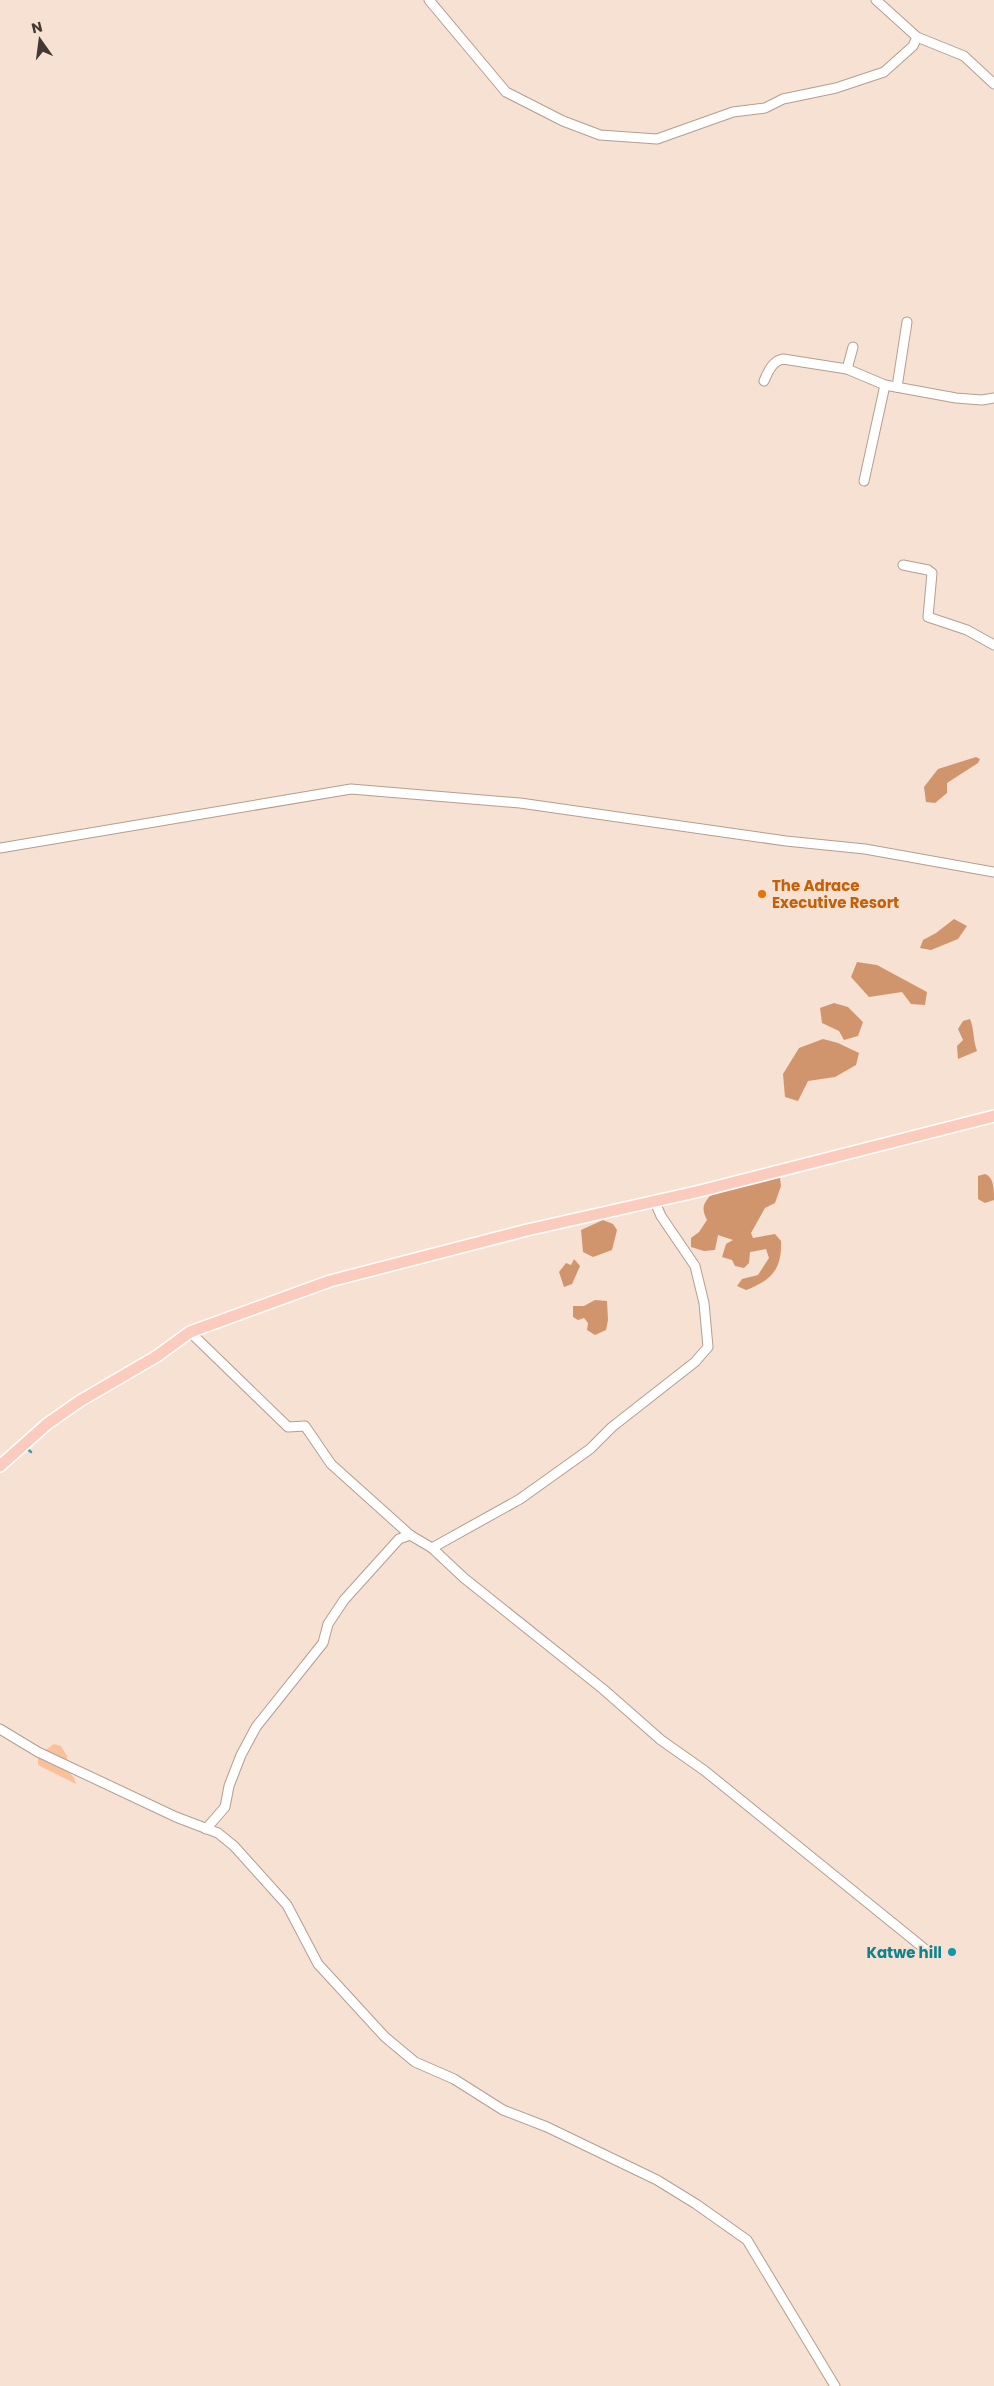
<svg xmlns="http://www.w3.org/2000/svg" width="994" height="2386" viewBox="0 0 994 2386" font-family="Poppins,sans-serif">
<rect width="100%" height="100%" fill="#f7e1d2"/>
<polygon fill="#fac09a" points="54,1744 61,1746 67,1756 66,1768 74,1778 76,1784 38,1765 38,1756"/>
<g fill="#d1956d">
<polygon points="976,757 980,759 978,763 947,783 947,793 935,803 926,802 924,787 938,769"/>
<polygon points="954,919 967,926 958,939 931,950 920,948 923,940 936,933"/>
<polygon points="857,962 877,965 927,992 925,1005 911,1004 902,992 869,997 851,977"/>
<polygon points="834,1003 848,1007 863,1022 858,1036 844,1040 839,1031 822,1023 820,1008"/>
<path d="M970,1019c4,9 3,21 7,32l-19,8 -1,-13 6,-6 -5,-11 5,-8z"/>
<polygon points="823,1039 838,1043 859,1053 856,1065 835,1077 808,1081 798,1101 785,1097 783,1074 799,1048"/>
<path d="M985,1174c9,3 9,16 9,26l-9,3 -7,-4v-23z"/>
<path d="M767,1178h13l1,8 -6,17 -10,5 -14,25 2,5 22,-4 6,7c1,28 -9,39 -35,49l-9,-4 5,-7 16,-4 11,-17 -3,-9 -16,3 -1,11 -5,5 -9,-2 -3,-6 -10,-3 4,-13 7,-4 -15,-5 -3,15 -11,1 -13,-4v-9l8,-6 8,-12c-5,-10 -5,-15 3,-24z"/>
<polygon points="603,1220 613,1224 617,1230 612,1250 593,1257 583,1252 581,1230"/>
<polygon points="574,1259 580,1266 572,1284 564,1287 559,1272 566,1263 571,1265"/>
<polygon points="595,1300 607,1301 608,1320 606,1330 595,1335 587,1330 588,1323 584,1318 578,1320 573,1317 573,1306 584,1306"/>
</g>
<g fill="none" stroke-linecap="round" stroke-linejoin="round">
<polyline stroke="#3a9baa" stroke-width="2.5" points="25,1447 31,1452"/>
<defs>
<g id="minor">
<polyline points="429,0 506,92 563,121 600,135 657,139 733,112 765,108 783,99 836,88 884,72 913,46 917,37"/>
<polyline points="876,0 917,37 964,56 994,84"/>
<polyline points="847,369 853,347"/>
<path d="M764,381c4,-9 8,-20 19,-22l64,10 38,16 71,13 26,2 12,-2"/>
<polyline points="897,387 907,322"/>
<polyline points="864,481 885,385"/>
<polyline points="903,565 928,570 932,573 928,617 967,630 994,645"/>
<polyline points="0,848 351,789 520,803 786,841 865,849 994,872"/>
<polyline points="190,1332 288,1427 305,1426 331,1464 410,1535 432,1548 464,1578 603,1689 661,1740 705,1771 931,1954"/>
<polyline points="432,1548 520,1499 590,1449 612,1427 695,1362 708,1347 704,1303 695,1266 661,1216 654,1200"/>
<polyline points="0,1729 38,1752 176,1817 218,1833 234,1846 287,1905 318,1964 385,2037 415,2062 454,2079 503,2110 547,2127 657,2180 696,2204 747,2240 835,2386"/>
<polyline points="206,1829 225,1807 229,1786 241,1755 256,1727 323,1643 328,1624 344,1600 399,1539 410,1535"/>
</g>
<polyline id="major" points="0,1466 47,1424 80,1401 157,1356 190,1332 330,1281 527,1230 700,1191 994,1116"/>
</defs>
<use href="#minor" stroke="#b39e90" stroke-width="11"/>
<use href="#major" stroke="#fff" stroke-width="14"/>
<use href="#minor" stroke="#fff" stroke-width="9"/>
<use href="#major" stroke="#fbccbe" stroke-width="11"/>
</g>
<circle fill="#e8710a" stroke="#f7e1d2" stroke-width="2" cx="762" cy="894" r="5"/>
<circle fill="#0f9aa8" stroke="#f7e1d2" stroke-width="2" cx="952" cy="1952" r="5"/>
<g text-anchor="middle" dominant-baseline="central" stroke-width="4" stroke-linejoin="round" paint-order="stroke">
<g font-size="15" font-weight="bold" fill="#c56008" stroke="#f7e1d2" text-anchor="start">
<text x="772" y="885">The Adrace<tspan x="772" dy="17">Executive Resort</tspan></text>
</g>
<g font-size="15" font-weight="bold" fill="#0d838f" stroke="#f7e1d2" text-anchor="end">
<text x="942" y="1952">Katwe hill</text>
</g>
</g>
<g transform="translate(40 40) rotate(346)" stroke="#f7e1d2" stroke-width="4" paint-order="stroke">
<path d="M0-4L9 19L0 12L-9 19Z" fill="#423933"/>
<text y="-8" font-size="14" font-weight="bold" text-anchor="middle" fill="#423933">N</text>
</g>
</svg>
